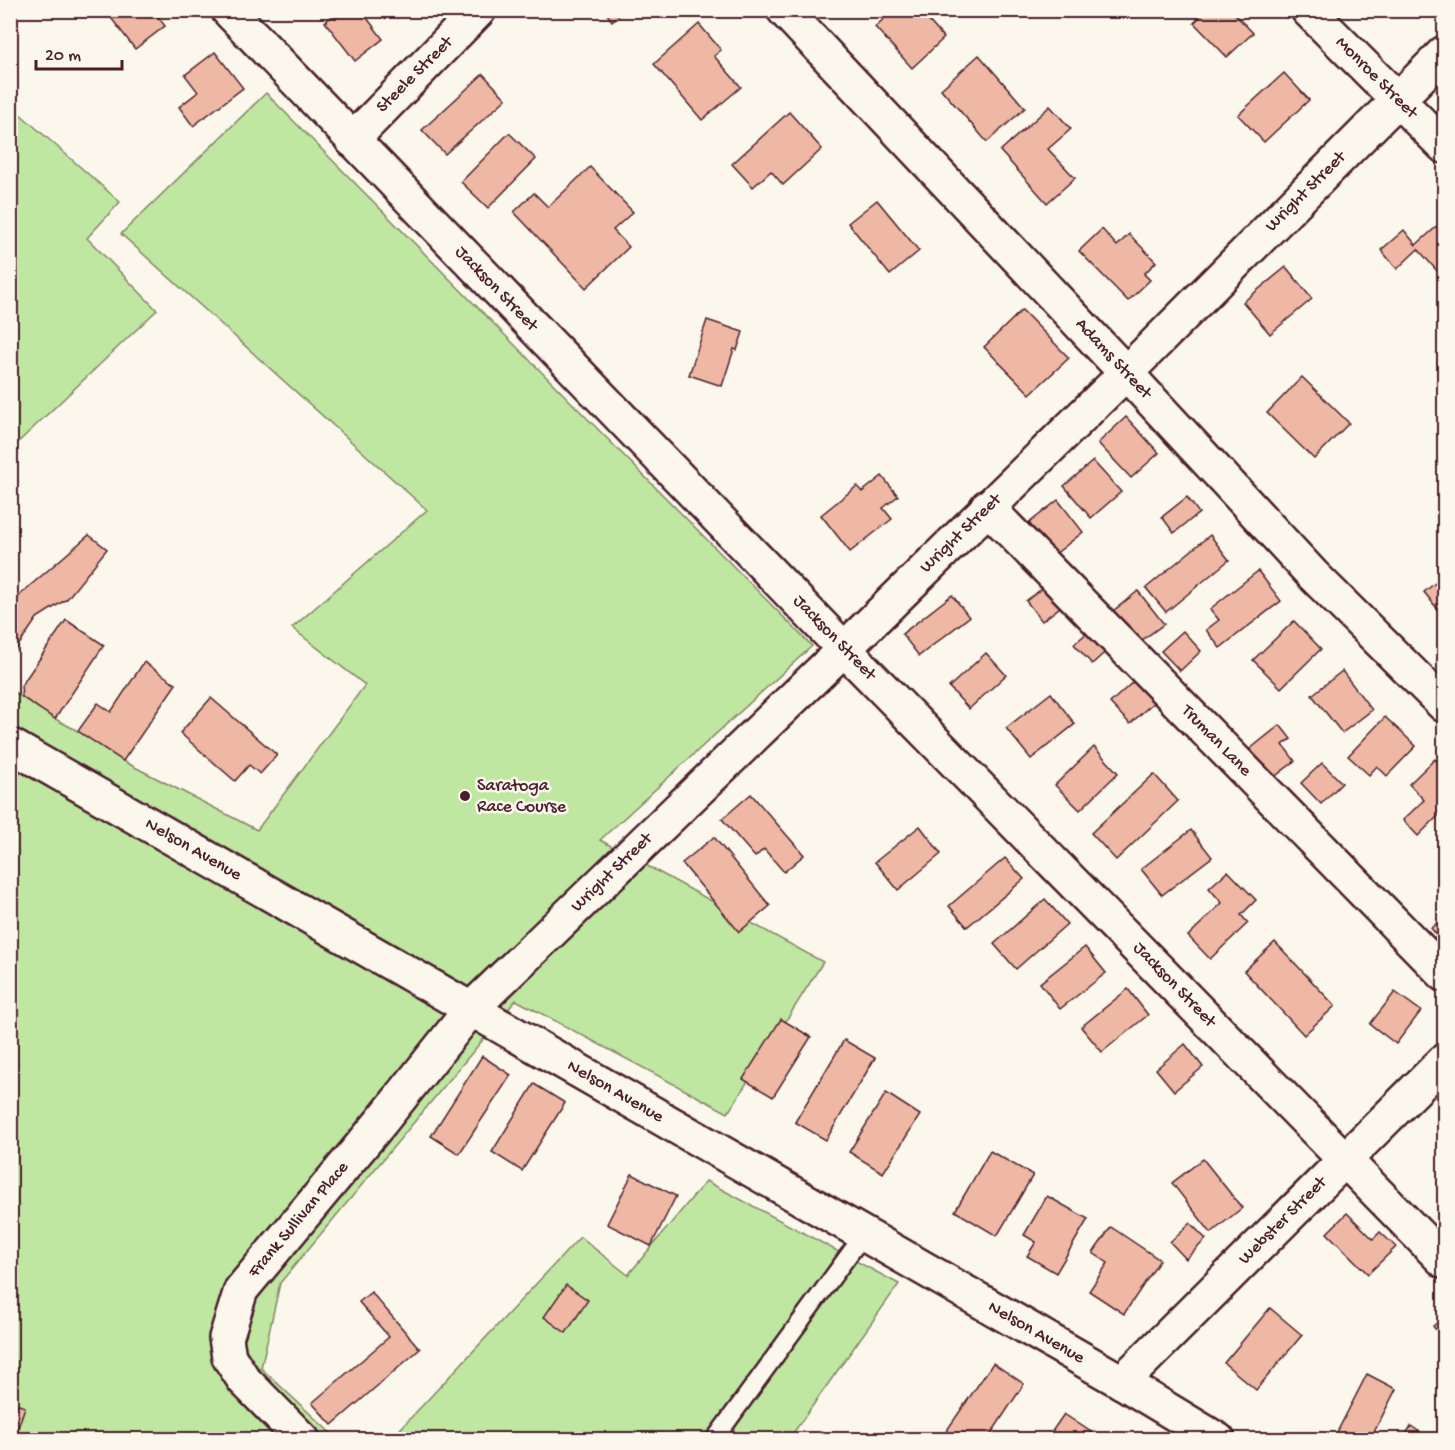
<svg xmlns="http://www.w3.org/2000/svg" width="1455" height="1450" viewBox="0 0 1455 1450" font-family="'Gochi Hand',sans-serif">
<rect width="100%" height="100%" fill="#fbf7ec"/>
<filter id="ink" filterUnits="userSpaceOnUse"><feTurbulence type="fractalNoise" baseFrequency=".0167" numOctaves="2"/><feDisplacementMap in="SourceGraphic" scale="12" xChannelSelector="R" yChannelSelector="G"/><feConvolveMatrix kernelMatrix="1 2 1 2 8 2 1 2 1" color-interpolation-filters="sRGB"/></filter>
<g filter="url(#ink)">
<g fill="#bfe7a2" stroke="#848366" stroke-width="1.5">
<polygon points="266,93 812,646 600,840 823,962 728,1113 516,1000 280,1283 261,1368 337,1439 11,1440 11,690 55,719 78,731 123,761 257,830 365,685 292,628 427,510 121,234"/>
<polygon points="11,106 120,202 87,238 157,310 11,449"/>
<polygon points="706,1181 899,1284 789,1439 390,1440 580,1237 628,1275"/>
</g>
<g fill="#efb8a4" stroke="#4a1f2b" stroke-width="1.5">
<polygon points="105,10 153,10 165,26 135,49"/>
<polygon points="340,10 361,10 383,39 355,61 325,22"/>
<polygon points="604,10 626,10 612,21"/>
<polygon points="893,10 919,10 944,38 912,68 875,27"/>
<polygon points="1206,10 1231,10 1253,33 1227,57 1194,23"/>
<polygon points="699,24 721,50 714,56 741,87 702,120 654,64"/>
<polygon points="215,52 243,88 193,126 179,107 198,92 185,75"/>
<polygon points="979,55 1025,108 987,142 941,89"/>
<polygon points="1284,73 1309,100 1264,142 1238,115"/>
<polygon points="483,74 506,99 445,154 422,130"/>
<polygon points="1050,106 1071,129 1048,149 1075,178 1047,203 1000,151"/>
<polygon points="789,112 822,149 783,185 771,171 753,187 732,164"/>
<polygon points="509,133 536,159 488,208 461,182"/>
<polygon points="590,167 633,212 613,230 629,247 586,288 514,212 534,193 548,207"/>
<polygon points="877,200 919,251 890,275 848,223"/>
<polygon points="1444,220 1444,279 1418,249 1397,269 1381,250 1404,230 1416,245"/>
<polygon points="1102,229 1117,246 1129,234 1156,262 1144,274 1150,280 1128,301 1079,251"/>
<polygon points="1286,267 1312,299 1270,334 1243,302"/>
<polygon points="1022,310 1069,358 1030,394 984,347"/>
<polygon points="707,320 743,332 737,350 734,349 722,386 689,375"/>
<polygon points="1302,377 1349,423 1314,459 1267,413"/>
<polygon points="1126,417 1159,453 1131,478 1098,443"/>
<polygon points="1093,461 1121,492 1091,518 1064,486"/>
<polygon points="882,476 898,496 883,508 892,519 850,552 821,515 857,486 862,492"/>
<polygon points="1187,497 1199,513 1174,533 1162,517"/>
<polygon points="1058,500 1083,532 1054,555 1029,523"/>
<polygon points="89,535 107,549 67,599 37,618 10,658 10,606 25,590"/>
<polygon points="1210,535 1229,560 1166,612 1146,588"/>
<polygon points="1258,571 1281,601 1220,648 1206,630 1219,620 1210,609"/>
<polygon points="1444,576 1444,617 1424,592"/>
<polygon points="1048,584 1064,604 1042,621 1026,601"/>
<polygon points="1138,591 1164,624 1138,643 1113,611"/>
<polygon points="952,595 969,617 919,656 902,634"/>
<polygon points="66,620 104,645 55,719 22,697 21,686"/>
<polygon points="1294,621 1321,649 1281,688 1253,660"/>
<polygon points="1094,627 1112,646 1092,664 1074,644"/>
<polygon points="1183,631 1201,651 1180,671 1161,651"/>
<polygon points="986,653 1006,675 969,709 949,687"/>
<polygon points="144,662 176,684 123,761 78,731 98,703 111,712"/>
<polygon points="1342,671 1372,710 1342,733 1312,695"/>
<polygon points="1136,679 1156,700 1130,724 1110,703"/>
<polygon points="1051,693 1075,724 1031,759 1006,728"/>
<polygon points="211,698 277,755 260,774 249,765 235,781 180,733"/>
<polygon points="1385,717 1416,746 1387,776 1377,766 1369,775 1348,756"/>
<polygon points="1280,725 1291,739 1283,745 1295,761 1273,778 1250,749"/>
<polygon points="1094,747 1118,773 1080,810 1055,785"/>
<polygon points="1435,759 1444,769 1444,810 1418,836 1403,820 1424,800 1409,784"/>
<polygon points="1322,763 1342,783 1321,804 1301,783"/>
<polygon points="1154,774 1178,801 1116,860 1091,833"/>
<polygon points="751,794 804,855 784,872 764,849 755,857 722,819"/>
<polygon points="920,826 941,854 898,890 875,862"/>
<polygon points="1191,830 1212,857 1162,895 1141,869"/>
<polygon points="714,837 770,906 739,932 682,863"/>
<polygon points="1005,858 1024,879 967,927 949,906"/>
<polygon points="1228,871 1256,900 1241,915 1248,923 1210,959 1188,936 1222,903 1209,888"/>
<polygon points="1045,899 1067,924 1016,969 994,944"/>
<polygon points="1444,917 1444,944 1431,928"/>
<polygon points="1275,942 1335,1006 1304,1035 1244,971"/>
<polygon points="1085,947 1106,973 1060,1009 1040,983"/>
<polygon points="1128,989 1148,1015 1102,1052 1081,1027"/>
<polygon points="1395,992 1421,1011 1396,1044 1370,1024"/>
<polygon points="781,1019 811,1037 773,1097 743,1079"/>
<polygon points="844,1040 875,1058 826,1140 795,1122"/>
<polygon points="1185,1044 1203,1067 1174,1091 1156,1069"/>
<polygon points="482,1056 511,1075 459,1154 431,1136"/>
<polygon points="534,1084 565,1103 522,1171 492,1152"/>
<polygon points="886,1093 920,1115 883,1173 849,1152"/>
<polygon points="990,1151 1033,1175 997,1236 955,1211"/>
<polygon points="1203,1159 1242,1208 1211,1233 1172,1183"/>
<polygon points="632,1174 676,1196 651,1246 607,1224"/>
<polygon points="1047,1196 1088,1219 1056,1273 1027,1256 1036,1242 1024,1235"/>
<polygon points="1347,1213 1373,1239 1380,1232 1396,1247 1368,1274 1327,1233"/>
<polygon points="1190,1223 1206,1239 1186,1259 1170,1242"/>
<polygon points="1111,1227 1160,1260 1124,1314 1089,1291 1108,1263 1093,1253"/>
<polygon points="566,1285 588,1300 566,1333 544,1317"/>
<polygon points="371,1292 420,1349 332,1425 312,1403 389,1337 359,1302"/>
<polygon points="1270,1308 1302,1335 1256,1390 1224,1363"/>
<polygon points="1444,1317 1444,1340 1433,1326"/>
<polygon points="993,1363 1024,1384 987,1440 954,1440 945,1433"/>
<polygon points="1367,1374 1396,1389 1370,1440 1333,1440"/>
<polygon points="10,1402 25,1407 14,1440 10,1440"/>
<polygon points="1064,1414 1097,1436 1094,1440 1046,1440"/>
<polygon points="1411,1426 1432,1440 1402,1440"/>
</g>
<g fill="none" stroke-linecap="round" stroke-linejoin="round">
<defs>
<polyline id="service" points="714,1440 864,1234"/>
<g id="minor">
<polyline points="228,10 844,649 1444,1261"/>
<polyline points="784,10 1126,373 1313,575 1444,705"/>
<polyline points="1308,10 1444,146"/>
<polyline points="352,140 479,10"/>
<polyline points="987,507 1444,974"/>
<polyline points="1122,1382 1444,1061"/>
<polyline points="303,1440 244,1380 229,1357 226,1338 241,1290 381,1122 471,1009 844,649 1126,373 1444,53"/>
</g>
<polyline id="tertiary" points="10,745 1122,1382 1218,1440"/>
</defs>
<use href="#service" stroke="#4a1f2b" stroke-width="21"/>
<use href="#minor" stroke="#4a1f2b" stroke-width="38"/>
<use href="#tertiary" stroke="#4a1f2b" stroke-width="38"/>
<use href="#service" stroke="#fbf7ec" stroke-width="16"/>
<use href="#minor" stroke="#fbf7ec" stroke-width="33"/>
<use href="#tertiary" stroke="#fbf7ec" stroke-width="33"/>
</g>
</g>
<circle fill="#4a1f2b" stroke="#fbf7ec" stroke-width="2" cx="465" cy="796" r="6"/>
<g text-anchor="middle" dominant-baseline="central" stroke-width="5" stroke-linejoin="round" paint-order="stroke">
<g font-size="18" fill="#4a1f2b" stroke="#fbf7ec">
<text transform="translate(415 75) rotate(-45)">Steele Street</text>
<text transform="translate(1376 78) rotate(45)">Monroe Street</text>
<text transform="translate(1306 192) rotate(-45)">Wright Street</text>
<text transform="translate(496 289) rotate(46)">Jackson Street</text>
<text transform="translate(1113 359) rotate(47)">Adams Street</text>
<text transform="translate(961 534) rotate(-44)">Wright Street</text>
<text transform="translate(834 638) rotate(46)">Jackson Street</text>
<text transform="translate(1216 741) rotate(46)">Truman Lane</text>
<text transform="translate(193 850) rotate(30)">Nelson Avenue</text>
<text transform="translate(612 873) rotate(-44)">Wright Street</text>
<text transform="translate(1174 985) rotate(46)">Jackson Street</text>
<text transform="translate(615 1092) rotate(30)">Nelson Avenue</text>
<text transform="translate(299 1220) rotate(-50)">Frank Sullivan Place</text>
<text transform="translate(1283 1221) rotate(-45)">Webster Street</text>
<text transform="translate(1036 1333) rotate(30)">Nelson Avenue</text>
</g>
<g font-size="18" fill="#4a1f2b" stroke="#fbf7ec" text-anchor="start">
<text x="477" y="786">Saratoga<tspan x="477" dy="21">Race Course</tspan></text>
</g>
</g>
<rect width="1455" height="1450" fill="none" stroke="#fbf7ec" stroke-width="36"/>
<rect x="18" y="18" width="1419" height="1414" fill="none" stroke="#4a1f2b" stroke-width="2" filter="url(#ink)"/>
<path d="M36 60v9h86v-9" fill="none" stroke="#4a1f2b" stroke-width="3"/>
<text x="45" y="60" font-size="18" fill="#4a1f2b" stroke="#fbf7ec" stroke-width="4.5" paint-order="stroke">20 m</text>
</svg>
